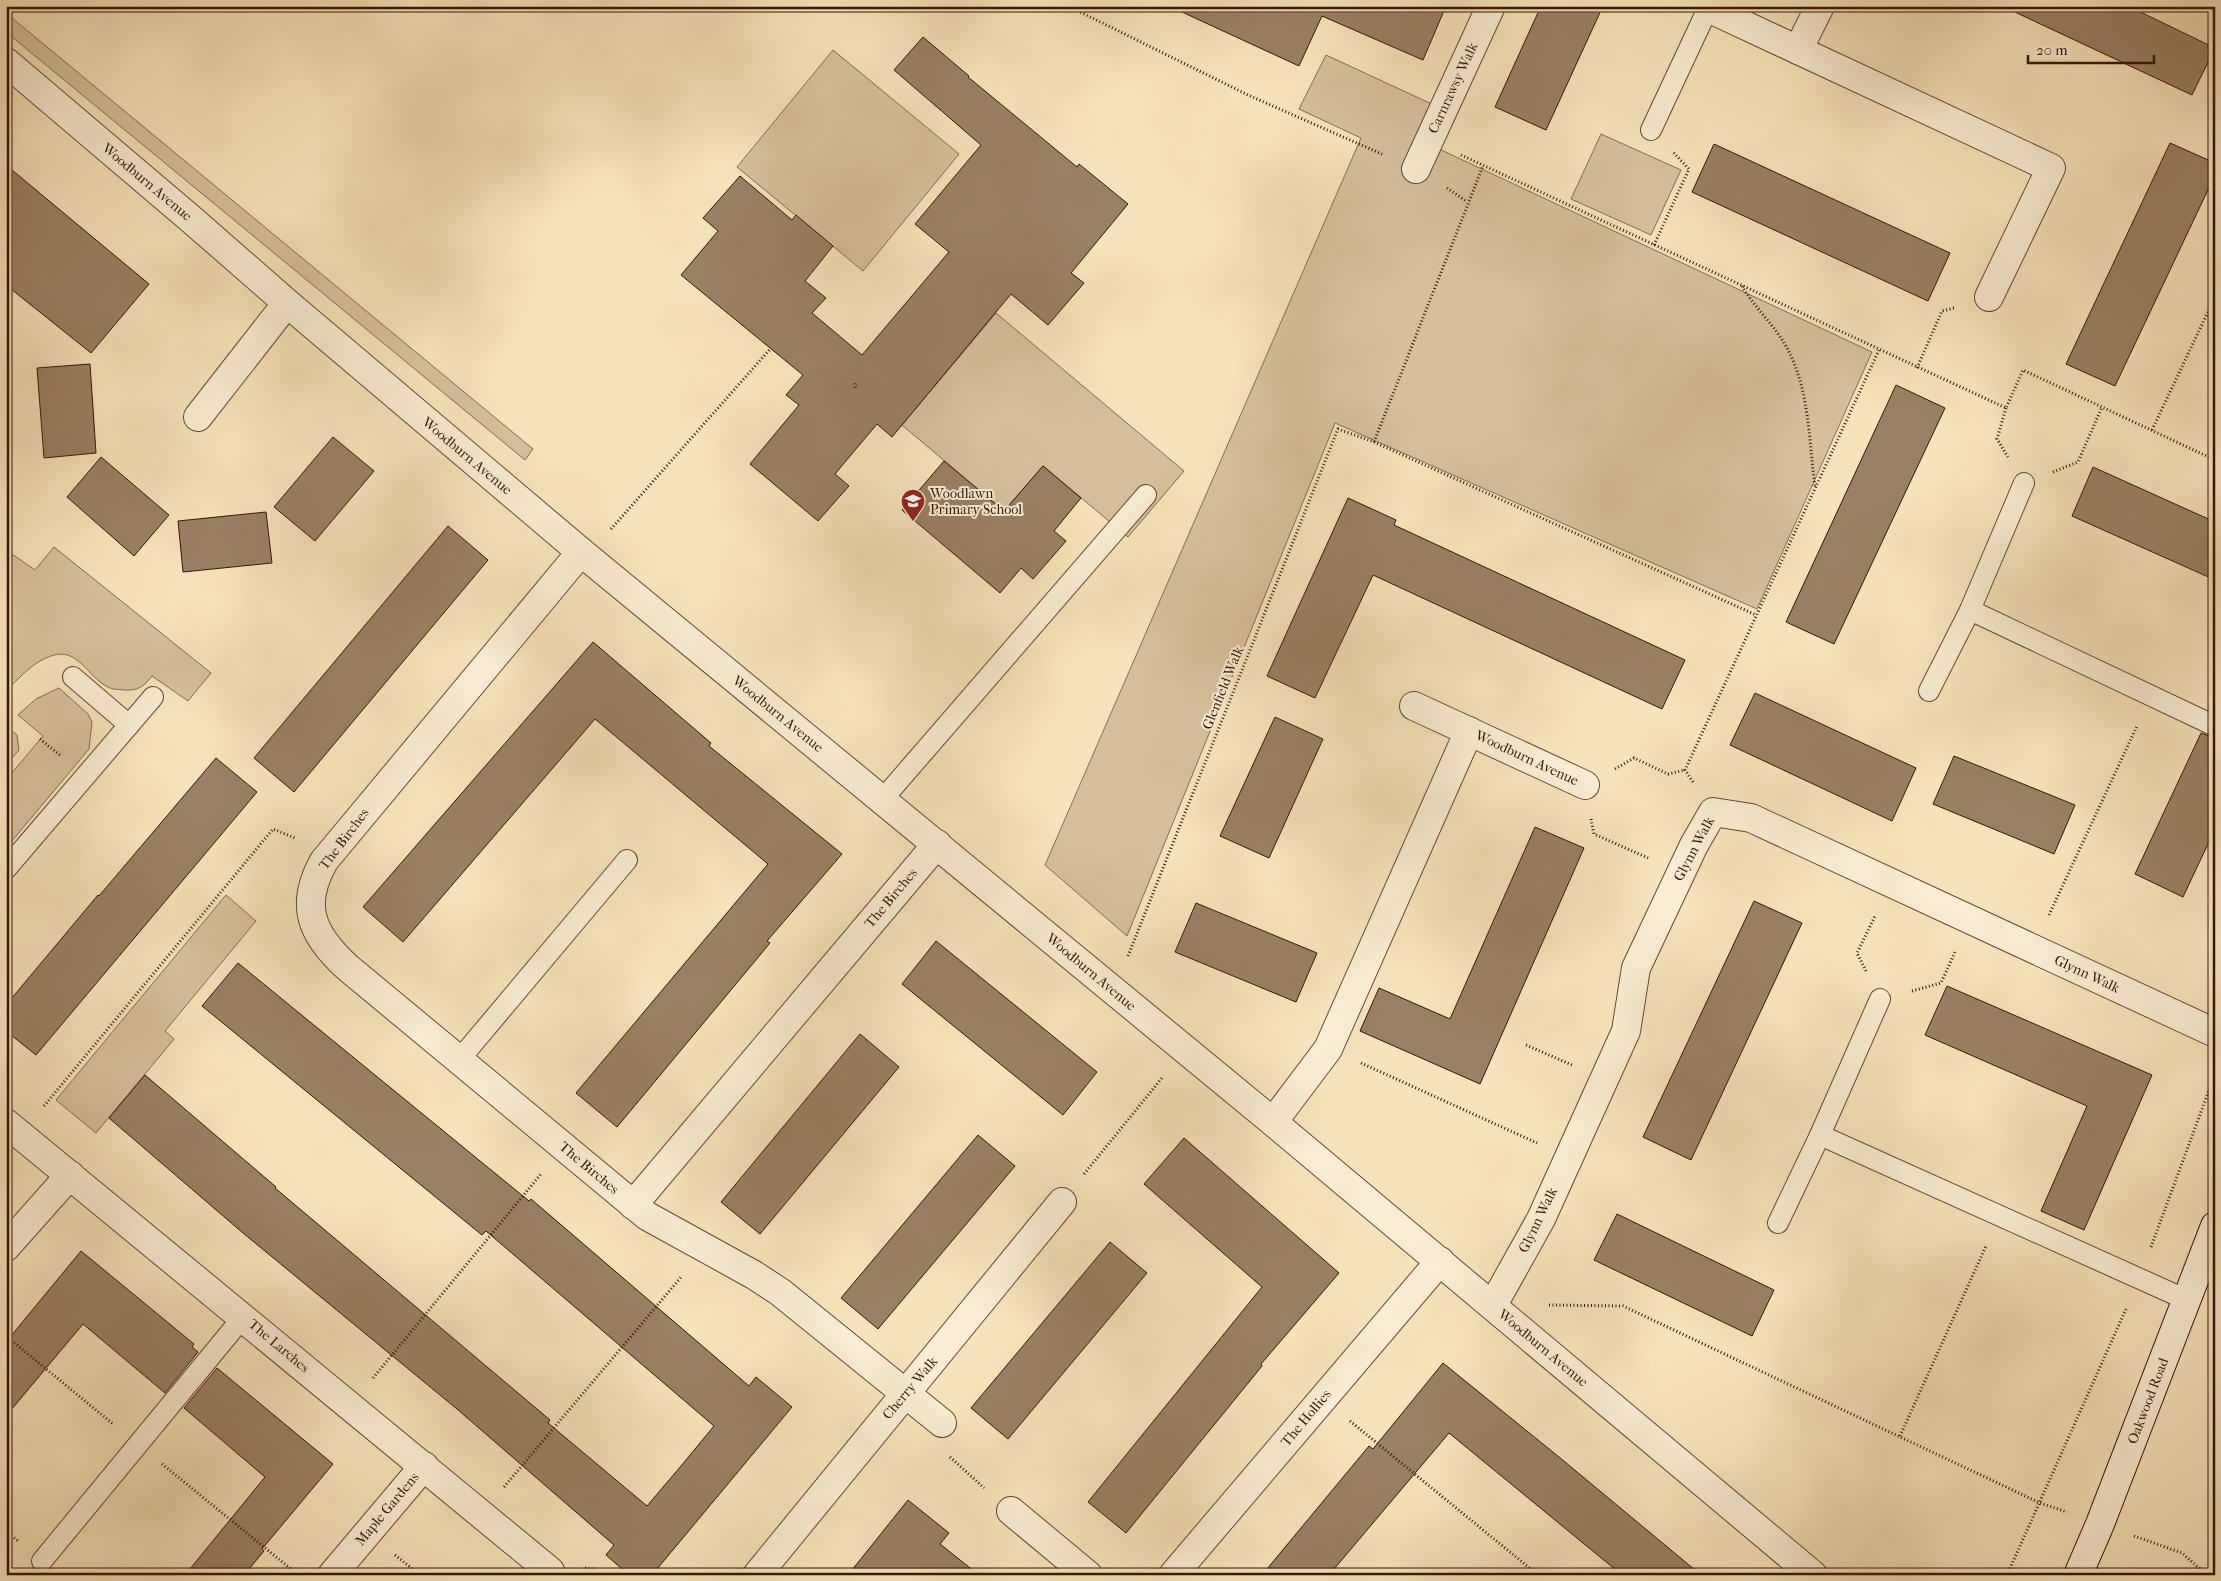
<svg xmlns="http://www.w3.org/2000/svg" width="2221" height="1581" viewBox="0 0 2221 1581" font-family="'IM FELL French Canon',serif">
<rect width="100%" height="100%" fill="#f7e3bb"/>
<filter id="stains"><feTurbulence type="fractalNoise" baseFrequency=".004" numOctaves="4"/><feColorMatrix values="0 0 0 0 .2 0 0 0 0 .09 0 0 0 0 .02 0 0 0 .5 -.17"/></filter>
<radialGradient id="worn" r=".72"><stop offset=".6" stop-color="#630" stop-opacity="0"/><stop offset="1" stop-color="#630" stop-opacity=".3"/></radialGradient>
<g fill="#d6c09c" stroke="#866a51">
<polygon points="6,13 533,449 525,460 6,32"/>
<polygon points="833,50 959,154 863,271 737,167"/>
<polygon points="1326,55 1436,106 1422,141 1872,352 1757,609 1335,423 1127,936 1045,865 1361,138 1299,109"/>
<polygon points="1601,134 1681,170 1651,235 1571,199"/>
<polygon points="996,313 1184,471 1128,537 1043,466 1004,511 902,425"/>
<path d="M54,547l157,126 -23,28 -36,-25c-8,11 -15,15 -29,14 -5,-1 -10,0 -15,-3 -20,-9 -30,-41 -57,-31 -18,6 -32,22 -45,35v-141l29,20z"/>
<polygon points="59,688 88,714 92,722 89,749 6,848 6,780 43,736 18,715 36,699"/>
<polygon points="6,726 17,735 19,750 6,765"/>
<polygon points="226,895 256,921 165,1031 174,1039 96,1133 56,1100"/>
</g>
<g fill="#9a8064" stroke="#361506">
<polygon points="1169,6 1446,6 1423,60 1322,16 1299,66"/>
<polygon points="1541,6 1603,6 1546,130 1495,107"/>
<polygon points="2002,6 2128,6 2215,48 2192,95"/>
<polygon points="923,37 969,76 968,77 1077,167 1079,164 1128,204 1071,273 1084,283 1048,325 1011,294 892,437 877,424 835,474 849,486 818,521 750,464 799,405 786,395 803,375 681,275 718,231 703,218 740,176 792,220 796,215 833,246 805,281 826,298 812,313 862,355 949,252 915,224 981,145 894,70"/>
<polygon points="2170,143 2215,163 2215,175 2115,386 2066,364"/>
<polygon points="1714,144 1950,253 1928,301 1692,192"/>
<polygon points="6,165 149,284 91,353 6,285"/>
<polygon points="90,364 96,453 44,458 37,368"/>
<polygon points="1896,385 1945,408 1834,644 1786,622"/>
<polygon points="333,437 374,471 315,541 274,507"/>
<polygon points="101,457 169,515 134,556 67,497"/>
<polygon points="944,461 1004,511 1043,466 1081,498 1054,531 1066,541 1033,579 1021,568 1000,593 902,510"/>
<polygon points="2093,467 2215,522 2215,580 2072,516"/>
<polygon points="1348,498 1396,520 1394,525 1685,660 1662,709 1373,575 1315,698 1267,676"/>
<polygon points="266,512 272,563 183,572 178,521"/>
<polygon points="448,526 488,560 294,792 254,758"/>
<polygon points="593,642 711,743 709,746 842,854 767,941 770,943 617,1127 576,1093 768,864 595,719 403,942 363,907"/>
<polygon points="1755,693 1916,768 1892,821 1730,745"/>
<polygon points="1275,717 1323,739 1269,858 1220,836"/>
<polygon points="2201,733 2215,738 2215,829 2183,897 2135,874"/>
<polygon points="1954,756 2075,805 2054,854 1933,804"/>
<polygon points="216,758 257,792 36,1055 6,1031 6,1005 98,895 99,896"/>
<polygon points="1535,827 1584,848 1480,1084 1360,1031 1379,988 1450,1019"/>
<polygon points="1754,901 1802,923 1691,1160 1643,1137"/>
<polygon points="1196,903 1317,953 1296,1002 1175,952"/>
<polygon points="936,941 1097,1072 1063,1115 902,984"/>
<polygon points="238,963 529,1201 531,1199 749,1386 756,1377 792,1407 652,1575 629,1575 606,1555 614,1545 457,1409 243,1233 109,1118 145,1075 276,1187 275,1188 550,1420 548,1423 647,1506 681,1466 714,1426 486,1231 482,1235 202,1006"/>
<polygon points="1947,986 2152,1075 2084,1230 2041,1211 2087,1106 1925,1035"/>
<polygon points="860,1034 899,1067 760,1234 721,1202"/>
<polygon points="978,1135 1015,1166 878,1329 841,1298"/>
<polygon points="1184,1138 1339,1273 1261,1364 1262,1366 1126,1533 1088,1502 1262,1287 1144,1184"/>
<polygon points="1617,1214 1774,1290 1752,1336 1594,1260"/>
<polygon points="1110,1242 1147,1273 1008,1439 971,1408"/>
<polygon points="81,1251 194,1344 192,1347 198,1352 165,1393 83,1324 6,1416 6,1342"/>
<polygon points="1443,1363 1559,1457 1701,1575 1622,1575 1449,1433 1329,1575 1262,1575 1369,1446 1373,1449"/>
<polygon points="217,1368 333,1464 262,1549 264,1551 244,1575 185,1575 265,1477 184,1408"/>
<polygon points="908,1500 949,1533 940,1544 979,1575 848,1575"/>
</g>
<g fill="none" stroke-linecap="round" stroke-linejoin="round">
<defs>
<g id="lane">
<polyline points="1651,130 1709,6"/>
<polyline points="1970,610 2215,726"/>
<polyline points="73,677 129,725"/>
<polyline points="1929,691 1970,610 2024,483"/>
<polyline points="882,800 1146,495"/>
<polyline points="6,869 153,697"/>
<polyline points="459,1060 627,860"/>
<polyline points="1820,1135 2187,1300"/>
<polyline points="1778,1223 1820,1135 1880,999"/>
<polyline points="42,1561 243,1317"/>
</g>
<g id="street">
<polyline points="1708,8 2051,168 1989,297"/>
<polyline points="1798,50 1820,6"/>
<polyline points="6,62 192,220 287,303 581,552 1273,1122 1813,1575"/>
<polyline points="1416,169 1491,6"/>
<polyline points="198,417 287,303"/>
<path d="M581,552l-257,309c-25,44 -13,73 23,106l300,249 107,59 26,17 162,131"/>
<polyline points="1414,706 1585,785"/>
<polyline points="1273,1122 1328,1049 1469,731"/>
<polyline points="6,1123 550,1571"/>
<polyline points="633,1205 937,844"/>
<polyline points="6,1247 70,1175"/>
<polyline points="1493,1305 1541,1219 1626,1031 1636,968 1694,845 1713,812 1751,818 2215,1033"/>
<polyline points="1011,1511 1088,1575"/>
<polyline points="332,1575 424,1466"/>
<polyline points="757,1575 1062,1202"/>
<polyline points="1173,1575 1440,1261"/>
</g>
<polyline id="secondary" points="2078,1575 2100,1524 2215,1226"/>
</defs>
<use href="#lane" stroke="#664833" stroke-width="22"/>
<use href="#street" stroke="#664833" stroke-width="30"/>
<use href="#secondary" stroke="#361506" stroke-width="30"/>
<g stroke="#361506" stroke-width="3" stroke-dasharray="1 2.5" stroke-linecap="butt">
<polyline points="1068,6 1248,95 1384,155"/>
<polyline points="1461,155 2006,408 2023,370 2215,460"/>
<polyline points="1447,188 1467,202"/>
<polyline points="1654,245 1689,169 1673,152"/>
<path d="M1742,286c11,19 27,34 39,52 29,44 27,98 34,148"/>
<polyline points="1917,368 1942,311 1954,308"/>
<polyline points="2006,408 1997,439 2008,457"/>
<polyline points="2152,430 2215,297"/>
<polyline points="1374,442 1483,166"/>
<polyline points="2053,472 2078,462 2102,407"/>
<polyline points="611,529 771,348"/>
<polyline points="40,739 61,756"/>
<polyline points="1615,769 1634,758 1668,774 1685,770"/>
<polyline points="1693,782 1685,770 1879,350"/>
<polyline points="1591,819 1594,834 1648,858"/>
<polyline points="2049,915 2137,726"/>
<polyline points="1128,956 1338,429 1374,442 1756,615"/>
<polyline points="1866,971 1857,953 1875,916"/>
<polyline points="2210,990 2215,978"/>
<polyline points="1912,991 1941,983 1955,952"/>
<polyline points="1526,1045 1572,1065"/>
<polyline points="1361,1063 1537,1143"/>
<polyline points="44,1106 273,829 295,838"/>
<polyline points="1084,1174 1162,1078"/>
<polyline points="2151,1247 2215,1074"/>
<polyline points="1549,1305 1623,1306 2040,1503 2067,1512"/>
<polyline points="6,1336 113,1424"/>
<polyline points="373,1378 541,1174"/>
<polyline points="1350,1421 1538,1575"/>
<polyline points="1900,1436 1986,1246"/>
<polyline points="950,1457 984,1488"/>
<polyline points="162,1464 297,1574"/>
<polyline points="504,1487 682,1276"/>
<polyline points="6,1531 18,1541"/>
<polyline points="2134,1536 2182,1553 2207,1575"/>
<polyline points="395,1555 420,1575"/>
<polyline points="585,1568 593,1569 600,1575"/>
<polyline points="2007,1575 2126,1309"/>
</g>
<use href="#lane" stroke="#faedd3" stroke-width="20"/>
<use href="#street" stroke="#faedd3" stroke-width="28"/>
<use href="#secondary" stroke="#faedd3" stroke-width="28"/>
</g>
<defs>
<symbol id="school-pin" viewBox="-11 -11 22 30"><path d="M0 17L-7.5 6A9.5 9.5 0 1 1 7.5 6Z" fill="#8f2418" stroke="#faedd3"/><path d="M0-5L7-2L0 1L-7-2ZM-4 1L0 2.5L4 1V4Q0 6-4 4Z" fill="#fff"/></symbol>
</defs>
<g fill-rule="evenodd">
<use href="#school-pin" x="899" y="487" width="28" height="38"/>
</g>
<g text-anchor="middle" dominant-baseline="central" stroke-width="4" stroke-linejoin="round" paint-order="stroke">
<g font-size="11" fill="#4f301e">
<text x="855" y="384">2</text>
</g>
<g font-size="14" fill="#361506" stroke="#faedd3">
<text transform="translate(1453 88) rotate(-65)">Carnrawsy Walk</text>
<text transform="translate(147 182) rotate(40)">Woodburn Avenue</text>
<text transform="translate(467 456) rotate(40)">Woodburn Avenue</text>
<text transform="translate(1223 688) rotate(-68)">Glenfield Walk</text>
<text transform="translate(778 714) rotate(39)">Woodburn Avenue</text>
<text transform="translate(1527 758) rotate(25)">Woodburn Avenue</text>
<text transform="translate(344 839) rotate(-53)">The Birches</text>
<text transform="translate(1694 849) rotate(-62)">Glynn Walk</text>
<text transform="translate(891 898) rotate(-50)">The Birches</text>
<text transform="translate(1091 972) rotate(40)">Woodburn Avenue</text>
<text transform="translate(2087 974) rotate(25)">Glynn Walk</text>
<text transform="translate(589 1168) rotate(40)">The Birches</text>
<text transform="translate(1538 1220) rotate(-64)">Glynn Walk</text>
<text transform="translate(279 1346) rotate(40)">The Larches</text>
<text transform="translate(1543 1348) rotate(40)">Woodburn Avenue</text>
<text transform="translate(910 1388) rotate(-50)">Cherry Walk</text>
<text transform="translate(2148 1401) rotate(-69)">Oakwood Road</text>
<text transform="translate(1306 1418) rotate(-50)">The Hollies</text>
<text transform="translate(387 1509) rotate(-50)">Maple Gardens</text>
</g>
<g font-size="14" fill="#361506" stroke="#faedd3" text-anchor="start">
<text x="930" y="493">Woodlawn<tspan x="930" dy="16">Primary School</tspan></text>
</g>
</g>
<rect width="2221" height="1581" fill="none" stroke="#f7e3bb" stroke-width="25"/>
<rect x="8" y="8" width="2206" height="1566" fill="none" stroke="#361506" stroke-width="2.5"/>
<rect x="12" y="12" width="2196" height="1556" fill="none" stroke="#361506"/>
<path d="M2028 55v8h126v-8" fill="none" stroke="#361506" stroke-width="2.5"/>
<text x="2036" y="55" font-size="15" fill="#361506" stroke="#faedd3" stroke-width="4" paint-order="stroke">20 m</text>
<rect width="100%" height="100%" filter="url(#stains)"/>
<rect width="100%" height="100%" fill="url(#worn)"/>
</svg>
